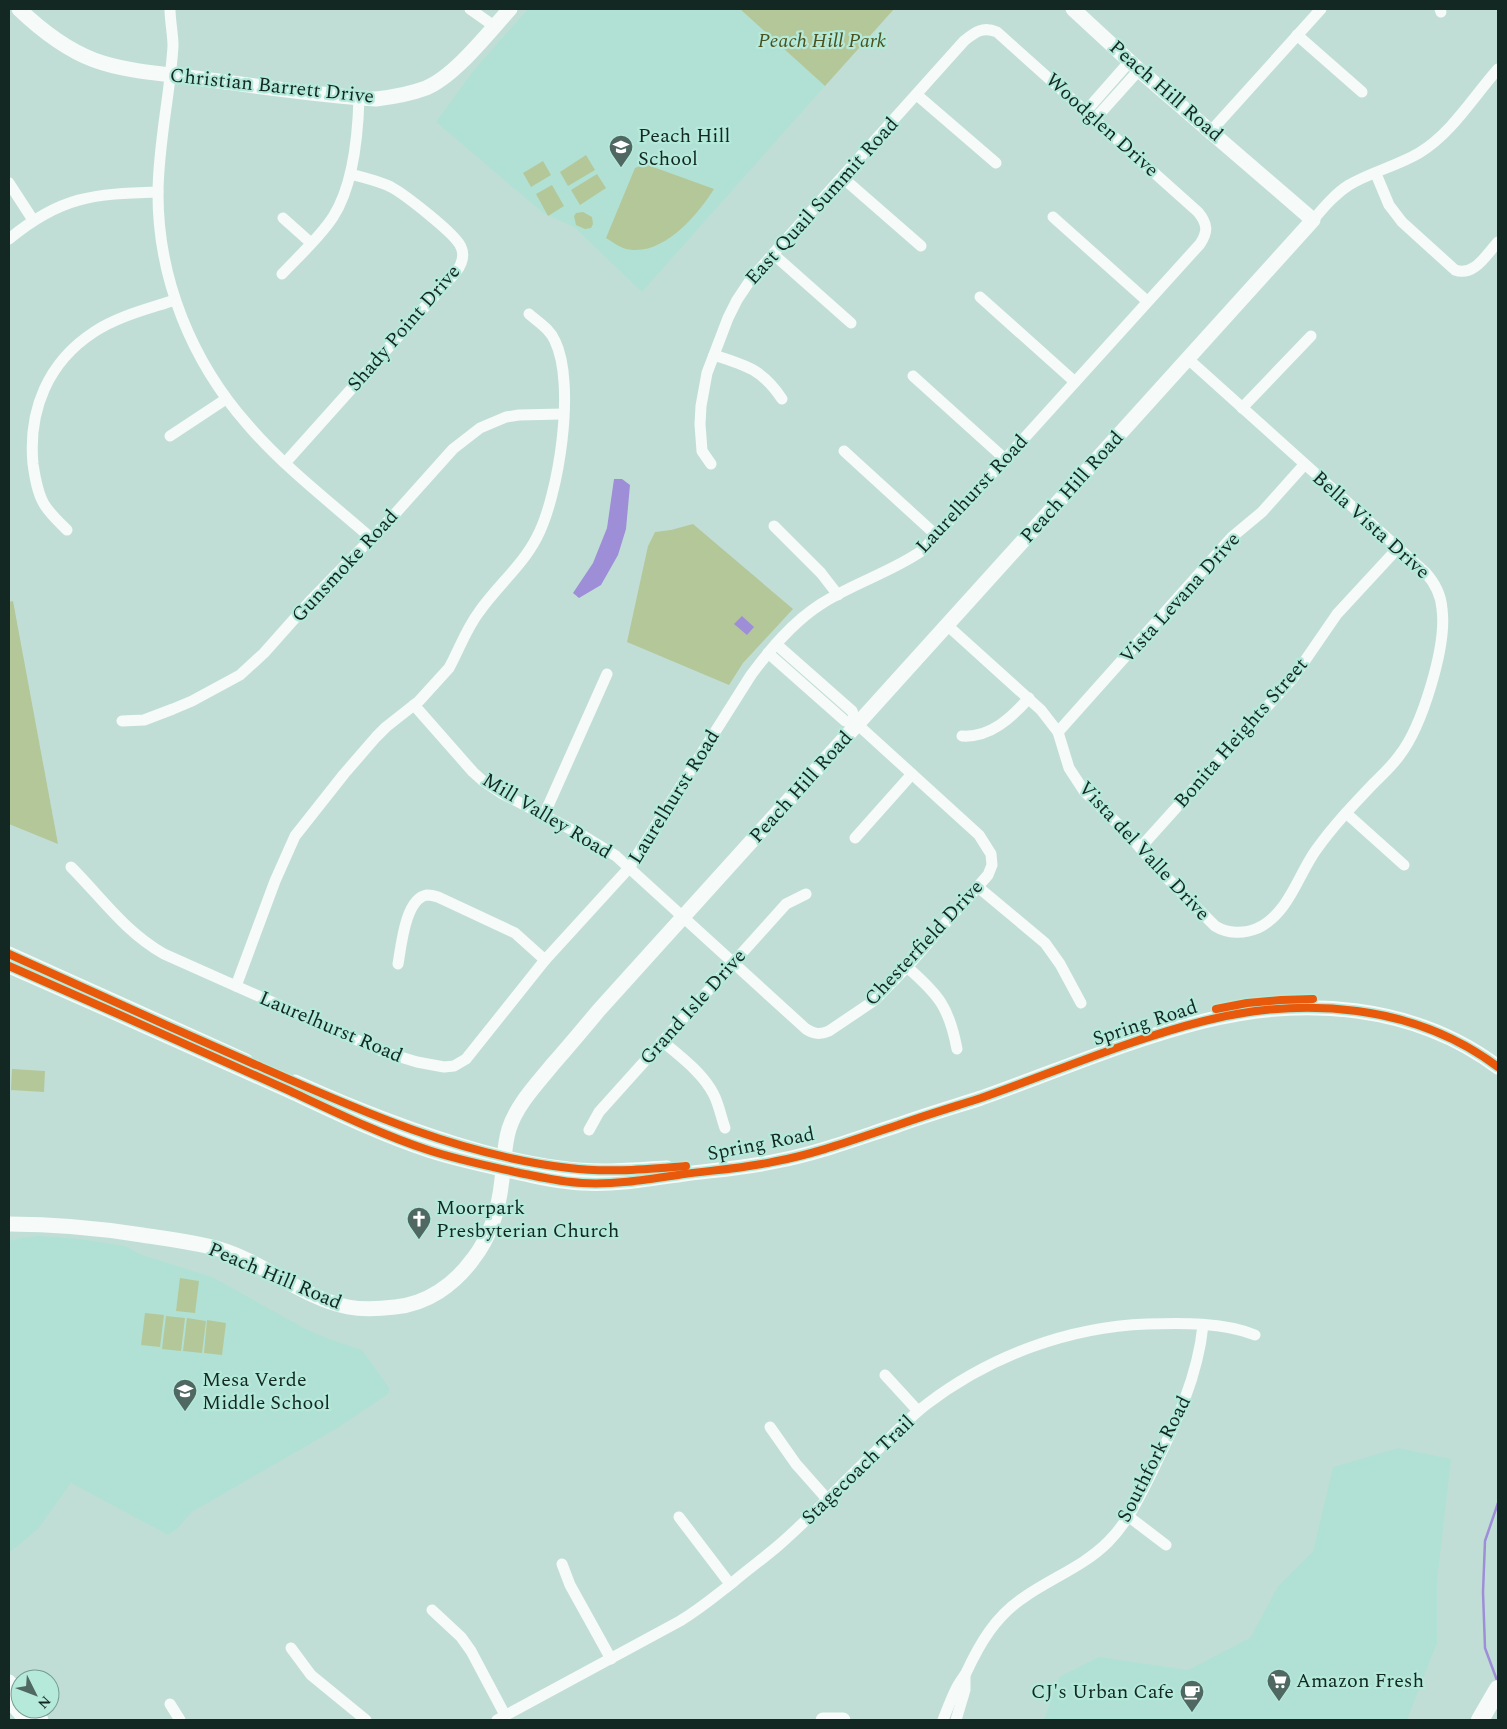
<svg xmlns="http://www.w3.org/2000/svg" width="1507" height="1729" viewBox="0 0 1507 1729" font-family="Spectral,serif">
<rect width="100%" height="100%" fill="#c1ded6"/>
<g fill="#b1e1d4">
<polygon points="528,9 740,9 825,86 642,292 574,227 543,213 436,122 473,71"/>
<polygon points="38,1236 79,1239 125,1246 142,1255 212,1277 306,1329 329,1339 362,1350 390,1389 388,1394 336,1429 192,1512 177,1529 168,1535 71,1483 38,1529 9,1553 9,1241 20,1238"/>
<polygon points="1398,1448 1451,1459 1437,1581 1437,1643 1407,1720 1044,1720 1059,1677 1099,1657 1188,1670 1250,1638 1278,1586 1313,1551 1333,1467"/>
</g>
<g fill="#b4c798">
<polygon points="740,9 894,9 825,86"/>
<polygon points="586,155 595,170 568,186 560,172"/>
<polygon points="543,161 551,175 531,187 523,173"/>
<path d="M645,164l69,25c-17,27 -54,71 -91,59 -5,-2 -12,-7 -17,-10l29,-70z"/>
<polygon points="597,174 606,188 580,205 571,190"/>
<polygon points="552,185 564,206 548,216 536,194"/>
<polygon points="583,212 592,217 593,224 591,228 585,229 576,225 574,216 576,213"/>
<polygon points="693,524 793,609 743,663 729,685 627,642 648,546 655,532 671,530"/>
<polygon points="13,601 58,844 9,824 9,602"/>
<polygon points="12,1069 45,1071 44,1092 11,1090"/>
<polygon points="180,1278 199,1281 195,1313 176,1311"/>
<polygon points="145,1313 164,1315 160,1347 141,1345"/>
<polygon points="166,1316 185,1318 181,1351 162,1349"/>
<polygon points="187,1318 206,1321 202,1353 183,1351"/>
<polygon points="207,1320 226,1323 222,1355 204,1353"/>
</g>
<g fill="#9d8ed7">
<polygon points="614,479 622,479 630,485 626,529 618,555 601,585 579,598 573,593 593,563 607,528"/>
<polygon points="742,616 754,627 747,635 734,624"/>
</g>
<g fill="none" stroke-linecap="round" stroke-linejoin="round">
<polyline stroke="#9d8ed7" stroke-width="2.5" points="1498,1503 1485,1541 1483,1592 1485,1648 1498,1683"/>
<g stroke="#f6faf9" stroke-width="11">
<path d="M170,9c0,12 3,25 3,37 -3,50 -15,98 -15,148 0,85 34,168 90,231 36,42 82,77 123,113"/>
<polyline points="470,9 494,26"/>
<polyline points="1440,9 1441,12"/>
<polyline points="1297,35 1362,92"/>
<polyline points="917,95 996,163"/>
<polyline points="1086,111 1130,61"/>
<polyline points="1095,119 1139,70"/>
<polyline points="1211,131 1321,9"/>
<path d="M1376,174l13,31 13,17 53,48c19,7 31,-15 43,-28"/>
<polyline points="843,178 921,246"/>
<polyline points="9,183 33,220"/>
<polyline points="1053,217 1147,301"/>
<polyline points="283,218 311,243"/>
<path d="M1313,220c11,-13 22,-26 36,-35 22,-13 48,-19 70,-32 33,-20 54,-56 79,-84"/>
<path d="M9,239c52,-43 84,-45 149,-47"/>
<polyline points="773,254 851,323"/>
<path d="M282,274c17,-18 38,-37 51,-57 20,-31 25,-83 26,-119"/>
<polyline points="980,297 1075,382"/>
<path d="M714,355c32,10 49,15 68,44"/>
<polyline points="913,376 1005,459"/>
<polyline points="1242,408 1311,336"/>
<polyline points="170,436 226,399"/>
<polyline points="844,451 936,535"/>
<path d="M285,463l171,-191c6,-8 9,-16 5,-25 -5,-13 -57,-53 -70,-60 -12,-6 -27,-9 -40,-13"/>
<polyline points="774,526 821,573 838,595"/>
<path d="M67,530c-8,-8 -17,-16 -23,-26 -7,-12 -9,-27 -11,-40 -5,-54 15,-102 61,-132 24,-16 54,-23 81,-32"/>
<path d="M948,626l93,84 17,22 11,36 15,23 43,42 35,40 53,53c13,8 29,8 43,2 31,-15 40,-53 58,-78 17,-24 37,-45 57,-66 9,-9 19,-18 26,-28 23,-29 48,-110 43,-147 -1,-15 -7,-26 -17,-37l-238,-214"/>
<polyline points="776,644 852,711 857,724"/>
<path d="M414,705l59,67 10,9 18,12 81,42 34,21 190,173c8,5 14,6 23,2l46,-31 32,-33 81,-92 4,-10 -1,-11 -12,-19 -122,-111 -12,-3 -77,-68"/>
<polyline points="122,721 144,720 173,709 192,701 240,675 264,653 312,599 393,516 453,449 480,428 506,417 519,415 563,414"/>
<polyline points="1058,732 1232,537 1262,512 1304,465"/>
<path d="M962,736c28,2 49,-18 67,-38"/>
<polyline points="1346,813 1404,865"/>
<polyline points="544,815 607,674"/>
<polyline points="855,838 912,774"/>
<polyline points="1140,848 1293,678 1337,614 1398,548"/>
<path d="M71,867c31,31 54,65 93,87l220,98 33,10 27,5 10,-1 12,-7 79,-99 84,-92 122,-193c20,-27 42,-53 70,-71 32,-21 71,-32 102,-54l277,-306c8,-12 8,-20 -2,-32l-201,-180c-14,-6 -22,0 -33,9l-191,213 -22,25 -14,21 -9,18 -21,55 -6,33 -1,18 2,27 9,13"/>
<polyline points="978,887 1045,943 1060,964 1081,1003"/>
<path d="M398,964c3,-16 7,-66 29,-69 4,0 8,1 11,2l77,36 30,27"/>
<path d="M907,967c32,28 42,40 50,82"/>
<path d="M236,986l39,-105 20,-45 49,-62 32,-37 10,-10 33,-26 30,-33c10,-18 17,-39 30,-56 18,-26 44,-47 58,-75 22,-42 39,-153 18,-196 -5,-12 -17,-19 -26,-27"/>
<path d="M662,1041c19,16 41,32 52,54 5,10 7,22 11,33"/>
<polyline points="589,1130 599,1112 786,904 806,894"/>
<polyline points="885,1375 918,1411"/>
<polyline points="770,1427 796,1464 827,1499"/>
<polyline points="1128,1516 1166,1545"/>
<polyline points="679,1517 730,1584"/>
<polyline points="562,1564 570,1585 611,1659"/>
<polyline points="432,1610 461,1637 471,1651 505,1715"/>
<polyline points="291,1648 311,1675 366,1720"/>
<polyline points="170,1704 180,1720"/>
<path d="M497,1720l183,-99c20,-12 34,-24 52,-38 15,-13 32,-25 47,-38 30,-26 58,-56 87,-84 20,-19 39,-40 61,-57 63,-48 141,-77 220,-80 35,-1 76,-2 108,11"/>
<path d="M943,1720c4,-10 8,-21 13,-31 3,-6 7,-11 10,-16 14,-30 29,-56 57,-75 28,-20 60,-31 85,-56 20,-20 32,-46 44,-70 23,-47 46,-95 51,-147"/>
<polyline points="956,1720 965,1690 965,1675"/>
</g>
<g stroke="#f6faf9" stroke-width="15">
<path d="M19,9c22,21 46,40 75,51 30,11 63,13 94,17 62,8 125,18 188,22 17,-2 34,-5 50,-11 29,-12 62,-55 84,-79"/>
<polyline points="9,954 246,1061"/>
<path d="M9,966c94,41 187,83 281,125 45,21 90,43 138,59 30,10 61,16 92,23 20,4 40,9 62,10 34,2 68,-4 102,-9 31,-4 62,-6 93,-13 42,-8 81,-23 121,-36 28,-10 55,-18 83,-27 74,-26 147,-58 223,-77 100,-25 210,-17 294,46"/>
<path d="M295,1082c62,28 118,50 184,69 40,11 82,20 124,20 21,0 43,-2 64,-3"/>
<path d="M9,1224c44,0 89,4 133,11 26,4 52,7 77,14 45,13 83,49 129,58 16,3 31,2 47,0 32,-3 59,-22 78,-48 18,-23 26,-50 29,-80 2,-16 2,-34 7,-50 8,-25 28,-45 44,-65 16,-18 31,-36 46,-54l714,-790 -174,-150 -66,-61"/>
<polyline points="9,1682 20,1695"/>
<polyline points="9,1700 26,1720"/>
<polyline points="32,1709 41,1720"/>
<polyline points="823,1720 843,1720"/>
</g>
<polyline stroke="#f6faf9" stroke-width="18" points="1480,1720 1498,1689"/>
<defs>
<g id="cycleway">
<path d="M9,954c82,37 163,74 245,110 102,45 203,91 315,104 39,5 78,1 117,-2"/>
<path d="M9,966c94,41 187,83 281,125 45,21 90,43 138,59 30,10 61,16 92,23 20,4 40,9 62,10 34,2 68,-4 102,-9 31,-4 62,-6 93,-13 42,-8 81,-23 121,-36 28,-10 55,-18 83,-27 74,-26 147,-58 223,-77 100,-25 210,-17 294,46"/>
<polyline points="1216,1009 1247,1003 1281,1000 1313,999"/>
</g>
</defs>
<use href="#cycleway" stroke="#b5eadb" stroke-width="11"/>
<use href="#cycleway" stroke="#e8590c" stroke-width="8"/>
</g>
<defs>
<symbol id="school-pin" viewBox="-11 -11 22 30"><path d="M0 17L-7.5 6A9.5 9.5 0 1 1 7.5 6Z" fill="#506862" stroke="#b5eadb"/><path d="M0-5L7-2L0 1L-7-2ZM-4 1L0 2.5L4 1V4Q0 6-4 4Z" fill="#fff"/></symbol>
<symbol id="church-pin" viewBox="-11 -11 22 30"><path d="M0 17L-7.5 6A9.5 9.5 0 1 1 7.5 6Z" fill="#506862" stroke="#b5eadb"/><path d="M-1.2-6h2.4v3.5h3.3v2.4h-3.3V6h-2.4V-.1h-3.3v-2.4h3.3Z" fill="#fff"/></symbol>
<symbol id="supermarket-pin" viewBox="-11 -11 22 30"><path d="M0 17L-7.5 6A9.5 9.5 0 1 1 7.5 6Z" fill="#506862" stroke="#b5eadb"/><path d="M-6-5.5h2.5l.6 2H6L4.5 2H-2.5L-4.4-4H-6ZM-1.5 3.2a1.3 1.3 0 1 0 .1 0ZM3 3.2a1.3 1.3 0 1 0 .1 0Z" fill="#fff"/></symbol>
<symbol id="cafe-pin" viewBox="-11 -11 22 30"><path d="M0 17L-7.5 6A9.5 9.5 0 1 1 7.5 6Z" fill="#506862" stroke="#b5eadb"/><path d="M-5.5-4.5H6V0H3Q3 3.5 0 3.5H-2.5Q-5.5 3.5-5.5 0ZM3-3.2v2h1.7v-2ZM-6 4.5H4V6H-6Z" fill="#fff"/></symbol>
</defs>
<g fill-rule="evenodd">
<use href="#school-pin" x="607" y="133" width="28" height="38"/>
<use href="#church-pin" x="405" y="1205" width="28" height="38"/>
<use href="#school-pin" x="171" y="1377" width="28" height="38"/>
<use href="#supermarket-pin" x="1265" y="1667" width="28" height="38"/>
<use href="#cafe-pin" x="1178" y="1678" width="28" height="38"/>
</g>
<g text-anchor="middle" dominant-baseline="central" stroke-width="4.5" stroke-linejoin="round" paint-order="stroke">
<g font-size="20" font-style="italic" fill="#4b511c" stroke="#b5eadb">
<text x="822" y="41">Peach Hill Park</text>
</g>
<g font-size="20" fill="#132823" stroke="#b5eadb">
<text transform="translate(272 86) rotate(6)">Christian Barrett Drive</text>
<text transform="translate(1166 91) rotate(41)">Peach Hill Road</text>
<text transform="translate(1102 125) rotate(42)">Woodglen Drive</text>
<text transform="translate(822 201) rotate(-48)">East Quail Summit Road</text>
<text transform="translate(404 328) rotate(-49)">Shady Point Drive</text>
<text transform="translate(1072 487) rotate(-48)">Peach Hill Road</text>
<text transform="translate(972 494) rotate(-47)">Laurelhurst Road</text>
<text transform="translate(1371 525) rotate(42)">Bella Vista Drive</text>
<text transform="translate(345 566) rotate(-47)">Gunsmoke Road</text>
<text transform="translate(1180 598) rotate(-48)">Vista Levana Drive</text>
<text transform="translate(1241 733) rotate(-49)">Bonita Heights Street</text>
<text transform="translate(801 787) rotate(-48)">Peach Hill Road</text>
<text transform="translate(674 797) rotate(-58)">Laurelhurst Road</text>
<text transform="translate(547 816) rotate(31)">Mill Valley Road</text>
<text transform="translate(1144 851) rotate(47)">Vista del Valle Drive</text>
<text transform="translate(924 943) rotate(-47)">Chesterfield Drive</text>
<text transform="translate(693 1007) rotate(-48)">Grand Isle Drive</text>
<text transform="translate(1145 1023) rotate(-18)">Spring Road</text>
<text transform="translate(331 1027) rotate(23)">Laurelhurst Road</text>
<text transform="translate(761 1144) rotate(-11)">Spring Road</text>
<text transform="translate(275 1276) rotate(23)">Peach Hill Road</text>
<text transform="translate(1154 1459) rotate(-63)">Southfork Road</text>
<text transform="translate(858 1470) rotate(-44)">Stagecoach Trail</text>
</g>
<g font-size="20" fill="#132823" stroke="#b5eadb" text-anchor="start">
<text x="638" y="136">Peach Hill<tspan x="638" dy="23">School</tspan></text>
<text x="436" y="1208">Moorpark<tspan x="436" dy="23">Presbyterian Church</tspan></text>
<text x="202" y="1380">Mesa Verde<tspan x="202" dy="23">Middle School</tspan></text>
<text x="1296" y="1681">Amazon Fresh</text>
<text x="1174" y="1692" text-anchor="end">CJ's Urban Cafe</text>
</g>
</g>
<rect width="1507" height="1729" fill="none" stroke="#132823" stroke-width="20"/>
<g transform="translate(35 1694) rotate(132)"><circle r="24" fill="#b5eadb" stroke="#749c91"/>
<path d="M0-4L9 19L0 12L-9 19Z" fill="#506862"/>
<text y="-8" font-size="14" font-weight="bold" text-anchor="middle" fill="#132823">N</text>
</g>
</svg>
